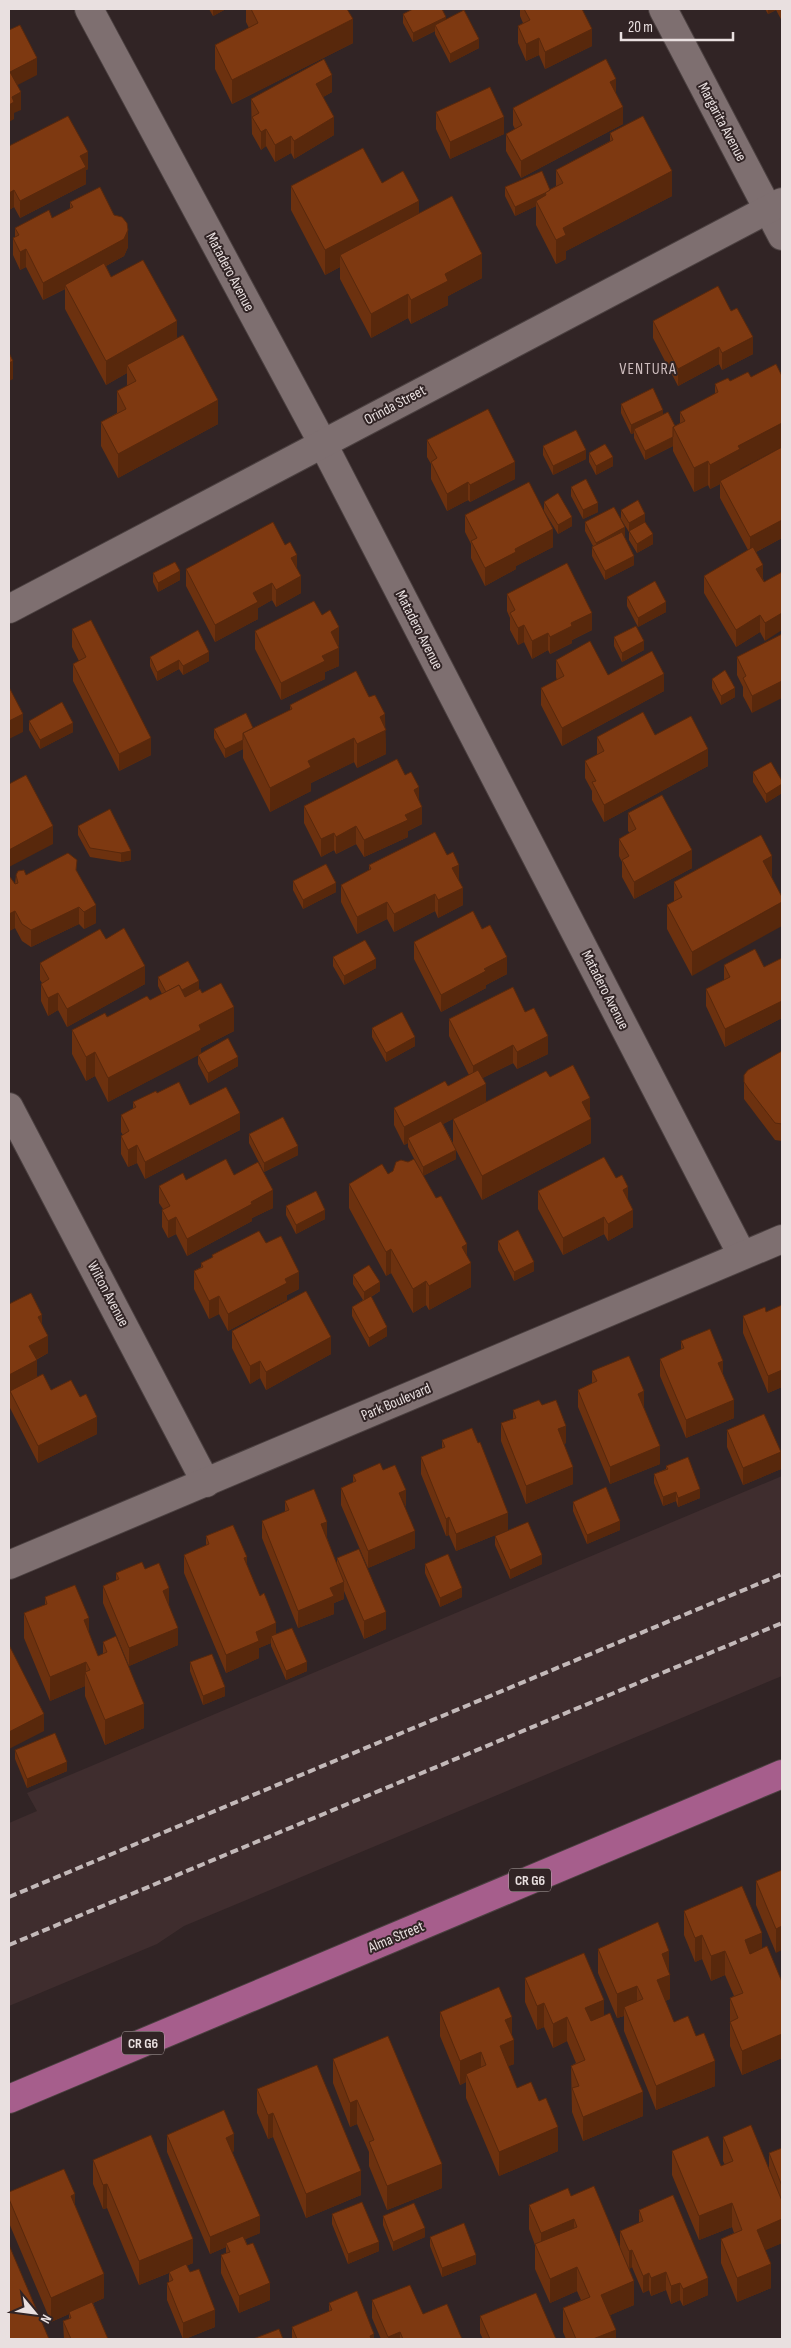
<svg xmlns="http://www.w3.org/2000/svg" width="791" height="2348" viewBox="0 0 791 2348" font-family="'Sofia Sans Condensed',sans-serif">
<rect width="100%" height="100%" fill="#312425"/>
<polygon fill="#3f2d2e" points="782,1476 782,1676 184,1926 157,1944 9,2006 9,1823 37,1811 27,1793"/>
<g fill="none" stroke-linecap="round" stroke-linejoin="round">
<defs>
<g id="street">
<polyline points="89,9 323,444 742,1255"/>
<polyline points="663,9 782,236"/>
<polyline points="9,609 782,202"/>
<polyline points="9,1107 206,1483"/>
<polyline points="9,1565 782,1239"/>
</g>
<polyline id="primary" points="9,2099 782,1774"/>
</defs>
<use href="#street" stroke="#4b4040" stroke-width="30"/>
<use href="#primary" stroke="#4b4040" stroke-width="30"/>
<use href="#street" stroke="#7e6f70" stroke-width="28"/>
<use href="#primary" stroke="#a65e8c" stroke-width="28"/>
<g stroke="#c3b9b9" stroke-width="4" stroke-dasharray="8 4" stroke-linecap="butt">
<polyline points="9,1897 782,1574"/>
<polyline points="9,1945 782,1623"/>
</g>
</g>
<g fill="#6c310f">
<polygon points="209,9 226,9 213,16"/>
<polygon points="246,9 347,9 353,43 232,104 215,69 215,45 249,28 246,22"/>
<polygon points="520,9 582,9 592,46 545,69 539,55 526,61 518,43 518,26 523,23 520,16"/>
<polygon points="765,9 782,9 782,21 776,10 768,14"/>
<polygon points="403,14 446,20 479,48 450,63 435,34 435,31 413,42 403,23"/>
<polygon points="332,92 323,97 334,135 294,159 291,153 275,162 266,146 261,150 252,134 251,99"/>
<polygon points="616,93 623,124 521,178 506,151 506,134 515,129 513,125 513,108"/>
<polygon points="436,112 504,134 450,159 436,129"/>
<polygon points="610,133 672,196 566,251 566,259 556,264 536,225 536,206 515,216 505,196 505,187 550,190 556,186 556,170 610,141"/>
<polygon points="9,146 88,169 86,170 86,184 20,218 14,207 9,210"/>
<polygon points="382,183 419,213 482,278 448,296 448,305 411,324 408,318 371,338 340,279 340,267 325,275 291,210 291,186"/>
<polygon points="70,202 128,247 124,256 106,266 111,277 177,339 218,424 118,478 101,446 101,422 117,413 117,391 127,386 127,373 106,385 65,309 65,289 43,300 26,267 20,270 13,255 13,238 15,237 15,228 52,218 70,209"/>
<polygon points="653,321 753,354 722,370 719,364 678,386 653,338"/>
<polygon points="728,378 740,470 782,447 782,538 756,552 764,582 782,572 765,641 760,632 736,647 704,593 704,576 748,550 720,498 720,484 710,489 708,485 694,492 673,451 673,446 645,460 634,438 634,433 631,434 621,413 621,404 663,414 675,426 680,423 680,412 715,394 715,384"/>
<polygon points="427,440 515,479 470,502 468,500 447,511 431,479 431,464 427,457"/>
<polygon points="543,446 586,459 553,475 543,455"/>
<polygon points="589,453 613,466 596,475 589,462"/>
<polygon points="571,487 598,512 583,519 571,496"/>
<polygon points="544,502 572,526 558,534 544,511"/>
<polygon points="621,510 645,522 653,544 637,553 629,540 629,532 621,519"/>
<polygon points="465,515 553,547 516,566 516,569 485,586 471,558 471,544 465,532"/>
<polygon points="585,522 625,536 624,537 634,565 605,580 592,556 592,547 593,546 585,531"/>
<polygon points="297,568 301,593 276,607 272,600 258,608 258,619 215,642 186,586 186,569"/>
<polygon points="153,573 180,580 158,592 153,582"/>
<polygon points="507,594 592,630 572,640 572,643 550,654 548,650 532,659 524,642 518,645 510,630 510,618 507,611"/>
<polygon points="627,597 666,612 638,627 627,606"/>
<polygon points="322,615 339,645 337,646 339,666 325,672 325,679 281,700 255,649 255,631"/>
<polygon points="72,629 151,755 119,771 73,681 73,664 79,661 72,647"/>
<polygon points="782,634 752,713 743,696 743,687 737,675 737,657"/>
<polygon points="614,637 644,650 622,662 614,646"/>
<polygon points="150,657 209,661 183,675 179,669 157,681 150,666"/>
<polygon points="556,660 608,675 664,691 562,746 541,705 541,688 557,680 556,677"/>
<polygon points="712,679 735,697 721,705 712,688"/>
<polygon points="290,705 385,728 386,754 357,768 354,762 311,783 311,791 270,812 243,758 243,749 225,758 214,738 214,729 253,728 290,710"/>
<polygon points="29,721 73,732 40,749 29,730"/>
<polygon points="655,735 708,766 604,822 592,800 592,791 585,778 585,761 597,755 597,737"/>
<polygon points="753,772 782,781 782,793 766,803 753,782"/>
<polygon points="419,801 422,824 408,831 408,837 364,857 356,844 336,854 334,850 321,857 304,823 304,806"/>
<polygon points="628,813 692,868 634,899 622,877 622,862 619,856 619,839 630,833 628,831"/>
<polygon points="78,826 131,860 121,862 90,857 78,835"/>
<polygon points="761,835 692,976 667,929 667,905 674,902 674,882"/>
<polygon points="369,865 459,882 463,905 438,918 435,911 394,932 387,919 357,934 341,902 341,885 369,870"/>
<polygon points="77,871 96,923 84,929 79,924 31,947 22,941 15,928 9,931 9,878 15,884 16,875 26,875"/>
<polygon points="293,881 336,892 303,909 293,890"/>
<polygon points="414,942 507,974 486,985 486,988 441,1012 414,959"/>
<polygon points="333,957 376,968 344,985 333,966"/>
<polygon points="782,958 782,1018 725,1047 706,1006 706,989 724,980 724,965 764,967"/>
<polygon points="40,963 145,984 67,1027 58,1010 48,1016 41,1001 41,984 42,983 40,980"/>
<polygon points="158,977 199,989 234,1031 201,1048 201,1053 238,1066 208,1083 198,1064 198,1055 108,1102 95,1076 86,1081 72,1054 72,1030 150,1000 162,994 158,986"/>
<polygon points="525,1012 548,1054 517,1069 513,1063 482,1078 486,1102 443,1124 453,1143 453,1119 550,1077 590,1117 591,1143 482,1200 456,1150 456,1159 423,1176 408,1147 408,1143 404,1145 394,1125 394,1108 448,1086 469,1075 449,1036 449,1019"/>
<polygon points="372,1028 415,1046 386,1062 372,1037"/>
<polygon points="782,1051 782,1141 775,1140 744,1099 744,1075"/>
<polygon points="157,1093 190,1105 240,1130 145,1179 137,1163 128,1167 121,1154 121,1136 123,1135 121,1132 121,1115 133,1109 133,1102"/>
<polygon points="249,1134 298,1155 264,1172 249,1143"/>
<polygon points="388,1174 467,1257 471,1287 429,1310 426,1305 413,1313 391,1273 386,1276 349,1208 349,1184"/>
<polygon points="234,1175 273,1208 252,1218 252,1221 187,1256 176,1234 168,1238 162,1227 162,1210 163,1209 159,1203 159,1186 186,1180"/>
<polygon points="538,1191 628,1200 633,1227 608,1241 604,1234 563,1255 538,1209"/>
<polygon points="286,1206 325,1219 296,1234 286,1215"/>
<polygon points="498,1241 534,1271 514,1281 498,1250"/>
<polygon points="266,1243 299,1289 287,1295 287,1300 228,1331 219,1314 209,1319 194,1289 194,1271 201,1267 201,1263 212,1258 212,1255"/>
<polygon points="353,1275 380,1291 371,1297 387,1336 369,1347 352,1316 352,1307 363,1300 353,1284"/>
<polygon points="782,1305 782,1387 768,1393 743,1333 743,1316 766,1312"/>
<polygon points="42,1324 48,1353 36,1360 37,1377 51,1390 97,1434 38,1463 10,1408 10,1392 9,1393"/>
<polygon points="232,1331 331,1354 266,1390 260,1378 250,1384 232,1348"/>
<polygon points="681,1341 723,1376 734,1418 686,1438 660,1376 660,1359 681,1350"/>
<polygon points="592,1371 644,1408 660,1464 610,1484 578,1407 578,1390 592,1383"/>
<polygon points="542,1405 566,1443 564,1444 573,1484 526,1504 501,1441 501,1423 513,1419 513,1410"/>
<polygon points="727,1430 781,1469 743,1485 727,1447"/>
<polygon points="442,1440 508,1530 456,1551 449,1535 446,1536 421,1474 421,1457 442,1448"/>
<polygon points="666,1466 700,1498 678,1507 676,1501 663,1506 654,1483 654,1474 666,1469"/>
<polygon points="383,1470 415,1548 368,1568 341,1505 341,1488 353,1483 353,1475"/>
<polygon points="285,1501 327,1538 337,1565 337,1558 386,1629 364,1639 344,1591 344,1599 334,1603 334,1614 298,1628 262,1538 262,1521 285,1512"/>
<polygon points="573,1502 620,1530 587,1544 573,1511"/>
<polygon points="206,1536 247,1565 276,1634 307,1671 286,1680 271,1646 271,1643 259,1648 259,1658 226,1673 184,1573 184,1555 206,1546"/>
<polygon points="495,1536 542,1564 510,1579 495,1545"/>
<polygon points="425,1564 462,1597 440,1607 425,1573"/>
<polygon points="145,1569 169,1606 178,1645 129,1666 103,1603 103,1586 116,1581 116,1573"/>
<polygon points="45,1597 89,1634 98,1656 103,1654 103,1642 144,1728 105,1745 85,1696 85,1686 50,1701 24,1638 24,1613 45,1605"/>
<polygon points="190,1662 225,1696 203,1705 190,1671"/>
<polygon points="15,1750 67,1771 27,1788 15,1759"/>
<polygon points="782,1870 776,1953 756,1905 756,1881"/>
<polygon points="684,1911 762,1949 782,1982 782,2058 742,2075 730,2046 730,1998 734,1996 725,1975 711,1981 702,1959 695,1962 684,1935"/>
<polygon points="598,1949 669,1972 670,1999 665,2001 674,2022 715,2086 656,2110 624,2031 624,2016 617,2018 598,1973"/>
<polygon points="525,1978 604,2015 643,2116 583,2141 572,2112 571,2066 576,2063 567,2041 553,2048 544,2027 537,2030 525,2002"/>
<polygon points="440,2012 512,2035 514,2064 508,2066 517,2088 558,2151 499,2176 466,2098 466,2082 460,2085 440,2036"/>
<polygon points="333,2059 442,2188 387,2210 369,2166 369,2152 357,2124 350,2127 333,2083"/>
<polygon points="257,2089 361,2195 306,2218 273,2137 268,2139 257,2113"/>
<polygon points="167,2135 234,2151 232,2152 260,2233 245,2239 270,2300 239,2313 221,2273 221,2255 226,2253 226,2247 210,2254 167,2152"/>
<polygon points="723,2137 769,2169 769,2153 782,2148 782,2243 765,2250 771,2288 737,2302 721,2263 721,2239 734,2233 732,2227 699,2240 672,2175 672,2151 721,2166 725,2165 723,2161"/>
<polygon points="93,2160 193,2263 186,2266 215,2327 185,2339 183,2339 167,2300 167,2283 169,2282 169,2273 139,2285 107,2208 103,2209 93,2184"/>
<polygon points="9,2192 75,2205 104,2298 93,2303 108,2339 64,2339 63,2321 69,2319 69,2314 51,2322 9,2223"/>
<polygon points="571,2196 634,2305 610,2315 616,2339 566,2339 563,2332 563,2308 581,2300 577,2291 550,2303 535,2269 535,2245 529,2229 529,2205"/>
<polygon points="639,2210 708,2295 683,2306 680,2300 671,2304 666,2290 651,2296 649,2290 643,2293 632,2267 629,2269 620,2248 620,2231 639,2223"/>
<polygon points="332,2214 379,2251 348,2264 332,2224"/>
<polygon points="383,2216 425,2237 393,2251 383,2225"/>
<polygon points="430,2237 476,2264 442,2277 430,2246"/>
<polygon points="372,2300 423,2314 462,2339 381,2339 372,2318"/>
<polygon points="329,2303 374,2339 292,2339 292,2327 329,2312"/>
<polygon points="480,2316 556,2339 483,2339 480,2333"/>
</g>
<g fill="#58280c">
<polygon points="213,9 226,9 213,16"/>
<polygon points="768,9 776,9 776,10 768,14"/>
<polygon points="446,17 446,26 435,25 435,31 413,42 413,33"/>
<polygon points="353,19 353,43 232,104 232,80"/>
<polygon points="592,29 592,46 545,69 545,52"/>
<polygon points="539,38 539,55 526,61 526,44"/>
<polygon points="479,39 479,48 450,63 450,54"/>
<polygon points="37,58 37,75 10,89 10,72"/>
<polygon points="332,75 332,92 316,101 316,84"/>
<polygon points="616,79 616,96 610,82"/>
<polygon points="21,92 21,110 14,113 14,119 9,122 9,105 12,97"/>
<polygon points="623,107 623,124 521,178 521,161"/>
<polygon points="334,117 334,135 294,159 294,141"/>
<polygon points="504,117 504,134 450,159 450,142"/>
<polygon points="266,129 266,146 261,150 261,132"/>
<polygon points="291,136 291,153 275,162 275,145"/>
<polygon points="88,152 88,169 86,170 86,184 20,218 20,201 80,156"/>
<polygon points="672,171 672,196 566,251 566,259 556,264 556,240 563,228"/>
<polygon points="14,190 14,207 9,210 9,193"/>
<polygon points="545,193 545,202 536,201 536,206 515,216 515,207"/>
<polygon points="419,201 419,225 340,255 340,267 325,275 325,250"/>
<polygon points="128,230 128,247 124,256 66,288 65,285 65,289 43,300 43,283"/>
<polygon points="26,249 26,267 20,270 20,252"/>
<polygon points="482,254 482,278 448,296 448,305 411,324 411,300 445,274"/>
<polygon points="408,294 408,318 371,338 371,314"/>
<polygon points="177,321 177,345 127,365 127,373 106,385 106,361"/>
<polygon points="753,337 753,354 722,370 722,353"/>
<polygon points="719,347 719,364 678,386 678,369"/>
<polygon points="13,361 13,379 9,381 9,363"/>
<polygon points="218,400 218,424 118,478 118,454"/>
<polygon points="663,410 663,419 634,429 634,433 631,434 631,425"/>
<polygon points="782,423 782,447 740,469 740,473 720,481 720,484 710,489 710,465 738,446"/>
<polygon points="673,437 673,446 645,460 645,451"/>
<polygon points="586,450 586,459 553,475 553,466"/>
<polygon points="613,457 613,466 596,475 596,466"/>
<polygon points="708,461 708,485 694,492 694,468"/>
<polygon points="515,462 515,479 470,502 470,485"/>
<polygon points="468,482 468,500 447,511 447,494"/>
<polygon points="598,503 598,512 583,519 583,510"/>
<polygon points="645,514 645,523 629,532 629,523"/>
<polygon points="572,517 572,526 558,534 558,525"/>
<polygon points="782,520 782,538 750,555 750,537"/>
<polygon points="625,527 625,536 596,552 596,543"/>
<polygon points="553,529 553,547 516,566 516,569 485,586 485,568 515,549"/>
<polygon points="653,534 653,544 637,553 637,544"/>
<polygon points="297,555 297,572 291,558"/>
<polygon points="634,556 634,565 605,580 605,571"/>
<polygon points="763,565 763,582 756,569"/>
<polygon points="180,571 180,580 158,592 158,583"/>
<polygon points="301,576 301,593 276,607 276,590"/>
<polygon points="272,583 272,600 258,608 258,619 215,642 215,625 253,593"/>
<polygon points="666,602 666,612 638,627 638,618"/>
<polygon points="592,613 592,630 572,640 572,643 550,654 550,637 571,623"/>
<polygon points="782,613 782,630 765,641 765,623"/>
<polygon points="760,615 760,632 736,647 736,630"/>
<polygon points="524,625 524,642 518,645 518,628"/>
<polygon points="339,627 339,645 331,649 331,632"/>
<polygon points="548,633 548,650 532,659 532,641"/>
<polygon points="644,641 644,650 622,662 622,653"/>
<polygon points="339,648 339,666 325,672 325,679 281,700 281,683 322,656"/>
<polygon points="209,652 209,661 183,675 183,666"/>
<polygon points="179,660 179,669 157,681 157,672"/>
<polygon points="664,674 664,691 562,746 562,728"/>
<polygon points="782,681 782,698 752,713 752,696"/>
<polygon points="735,688 735,697 721,705 721,696"/>
<polygon points="23,714 23,732 9,739 9,721"/>
<polygon points="385,714 386,754 357,768 357,744 380,717"/>
<polygon points="73,723 73,732 40,749 40,740"/>
<polygon points="151,738 151,755 119,771 119,754"/>
<polygon points="354,738 354,762 311,783 311,791 270,812 270,788 308,761"/>
<polygon points="243,740 243,749 225,758 225,749"/>
<polygon points="708,749 708,766 604,822 604,805"/>
<polygon points="782,784 782,793 766,803 766,794"/>
<polygon points="419,787 419,805 414,790"/>
<polygon points="422,807 422,824 408,831 408,837 364,857 364,840 405,815"/>
<polygon points="53,826 53,844 9,867 9,850"/>
<polygon points="356,826 356,844 336,854 336,837"/>
<polygon points="334,833 334,850 321,857 321,839"/>
<polygon points="692,850 692,868 634,899 634,882"/>
<polygon points="131,851 131,860 121,862 121,853"/>
<polygon points="772,856 772,880 763,861"/>
<polygon points="459,865 459,882 452,868"/>
<polygon points="336,883 336,892 303,909 303,900"/>
<polygon points="463,888 463,905 438,918 438,900"/>
<polygon points="435,894 435,911 394,932 394,914"/>
<polygon points="387,902 387,919 357,934 357,917"/>
<polygon points="782,902 782,926 692,976 692,952"/>
<polygon points="96,905 96,923 84,929 84,912"/>
<polygon points="79,907 79,924 31,947 31,930"/>
<polygon points="15,911 15,928 9,931 9,914"/>
<polygon points="507,957 507,974 486,985 486,988 441,1012 441,995 484,969"/>
<polygon points="376,959 376,968 344,985 344,976"/>
<polygon points="145,966 145,984 67,1027 67,1009"/>
<polygon points="199,981 199,990 169,1006 169,997"/>
<polygon points="58,993 58,1010 48,1016 48,998"/>
<polygon points="782,1001 782,1018 725,1047 725,1029"/>
<polygon points="234,1007 234,1031 201,1048 201,1054 108,1102 108,1078 199,1025"/>
<polygon points="548,1036 548,1054 517,1069 517,1052"/>
<polygon points="415,1037 415,1046 386,1062 386,1053"/>
<polygon points="513,1045 513,1063 473,1083 473,1066"/>
<polygon points="95,1052 95,1076 86,1081 86,1057"/>
<polygon points="238,1057 238,1066 208,1083 208,1073"/>
<polygon points="486,1084 486,1102 410,1141 408,1138 408,1143 404,1145 404,1127"/>
<polygon points="590,1098 590,1120 591,1119 591,1143 482,1200 482,1176 582,1102"/>
<polygon points="240,1113 240,1130 145,1179 145,1162"/>
<polygon points="137,1145 137,1163 128,1167 128,1150"/>
<polygon points="298,1146 298,1155 264,1172 264,1163"/>
<polygon points="456,1150 456,1159 423,1176 423,1167"/>
<polygon points="628,1187 628,1205 623,1190"/>
<polygon points="273,1190 273,1208 252,1218 252,1221 187,1256 187,1239 251,1202"/>
<polygon points="325,1210 325,1219 296,1234 296,1225"/>
<polygon points="633,1210 633,1227 608,1241 608,1224"/>
<polygon points="176,1217 176,1234 168,1238 168,1221"/>
<polygon points="604,1217 604,1234 563,1255 563,1238"/>
<polygon points="467,1244 467,1265 471,1263 471,1287 429,1310 429,1286 462,1247"/>
<polygon points="391,1249 391,1273 386,1276 386,1252"/>
<polygon points="534,1262 534,1271 514,1281 514,1272"/>
<polygon points="299,1272 299,1289 287,1295 287,1300 228,1331 228,1314 285,1279"/>
<polygon points="426,1281 426,1305 413,1313 413,1289"/>
<polygon points="380,1282 380,1291 364,1301 364,1292"/>
<polygon points="219,1296 219,1314 209,1319 209,1301"/>
<polygon points="42,1315 42,1332 38,1317"/>
<polygon points="387,1327 387,1336 369,1347 369,1338"/>
<polygon points="48,1336 48,1353 29,1363 29,1346"/>
<polygon points="331,1337 331,1354 266,1390 266,1372"/>
<polygon points="37,1360 37,1378 9,1393 9,1375"/>
<polygon points="260,1361 260,1378 250,1384 250,1366"/>
<polygon points="723,1361 723,1378 718,1363"/>
<polygon points="782,1370 782,1387 768,1393 768,1376"/>
<polygon points="644,1391 644,1409 638,1394"/>
<polygon points="734,1400 734,1418 686,1438 686,1420"/>
<polygon points="97,1417 97,1434 38,1463 38,1446"/>
<polygon points="566,1426 566,1443 558,1446 558,1429"/>
<polygon points="660,1446 660,1464 610,1484 610,1467"/>
<polygon points="781,1452 781,1469 743,1485 743,1468"/>
<polygon points="573,1467 573,1484 526,1504 526,1486"/>
<polygon points="700,1489 700,1498 678,1507 678,1498"/>
<polygon points="406,1490 406,1507 399,1493"/>
<polygon points="676,1492 676,1501 663,1506 663,1497"/>
<polygon points="508,1513 508,1530 456,1551 456,1534"/>
<polygon points="449,1517 449,1535 446,1536 446,1519"/>
<polygon points="620,1521 620,1530 587,1544 587,1535"/>
<polygon points="327,1522 327,1539 321,1524"/>
<polygon points="415,1531 415,1548 368,1568 368,1551"/>
<polygon points="542,1555 542,1564 510,1579 510,1570"/>
<polygon points="247,1557 247,1574 244,1558"/>
<polygon points="344,1582 344,1599 334,1603 334,1614 298,1628 298,1611 330,1588"/>
<polygon points="169,1588 169,1606 163,1608 163,1591"/>
<polygon points="462,1588 462,1597 440,1607 440,1598"/>
<polygon points="386,1612 386,1629 364,1639 364,1621"/>
<polygon points="89,1618 89,1642 84,1620"/>
<polygon points="276,1623 276,1640 271,1636 271,1643 259,1648 259,1658 226,1673 226,1655 256,1632"/>
<polygon points="178,1628 178,1645 129,1666 129,1648"/>
<polygon points="86,1662 86,1675 85,1672 85,1686 50,1701 50,1677"/>
<polygon points="307,1662 307,1671 286,1680 286,1671"/>
<polygon points="225,1687 225,1696 203,1705 203,1696"/>
<polygon points="144,1704 144,1728 105,1745 105,1720"/>
<polygon points="44,1714 44,1731 9,1749 9,1732"/>
<polygon points="67,1762 67,1771 27,1788 27,1779"/>
<polygon points="782,1926 782,1950 776,1953 776,1929"/>
<polygon points="762,1933 762,1957 745,1964 745,1940"/>
<polygon points="702,1935 702,1959 695,1962 695,1938"/>
<polygon points="669,1951 669,1975 670,1975 670,1999 657,2004 657,1980 662,1954"/>
<polygon points="725,1951 725,1975 711,1981 711,1956"/>
<polygon points="637,1986 637,2010 624,2007 624,2016 617,2018 617,1994"/>
<polygon points="604,2000 604,2025 585,2032 585,2008"/>
<polygon points="544,2003 544,2027 537,2030 537,2006"/>
<polygon points="512,2017 512,2041 514,2040 514,2064 500,2070 500,2046 505,2020"/>
<polygon points="567,2017 567,2041 553,2048 553,2024"/>
<polygon points="782,2034 782,2058 742,2075 742,2051"/>
<polygon points="481,2052 481,2076 466,2074 466,2082 460,2085 460,2061"/>
<polygon points="715,2061 715,2086 656,2110 656,2086"/>
<polygon points="643,2092 643,2116 583,2141 583,2117"/>
<polygon points="357,2100 357,2124 350,2127 350,2103"/>
<polygon points="273,2113 273,2137 268,2139 268,2115"/>
<polygon points="558,2127 558,2151 499,2176 499,2152"/>
<polygon points="234,2134 234,2151 226,2155 226,2138"/>
<polygon points="442,2164 442,2188 387,2210 387,2186"/>
<polygon points="361,2171 361,2195 306,2218 306,2194"/>
<polygon points="107,2184 107,2208 103,2209 103,2185"/>
<polygon points="75,2194 75,2218 71,2196"/>
<polygon points="732,2203 732,2227 699,2240 699,2216"/>
<polygon points="260,2216 260,2233 228,2247 226,2243 226,2247 210,2254 210,2237"/>
<polygon points="574,2219 574,2243 541,2257 541,2233"/>
<polygon points="782,2219 782,2243 757,2254 757,2230"/>
<polygon points="425,2228 425,2237 393,2251 393,2242"/>
<polygon points="193,2239 193,2263 139,2285 139,2261"/>
<polygon points="379,2242 379,2251 348,2264 348,2254"/>
<polygon points="632,2250 632,2267 629,2269 629,2251"/>
<polygon points="476,2255 476,2264 442,2277 442,2268"/>
<polygon points="771,2264 771,2288 737,2302 737,2278"/>
<polygon points="577,2267 577,2291 550,2303 550,2279"/>
<polygon points="666,2272 666,2290 651,2296 651,2278"/>
<polygon points="649,2273 649,2290 643,2293 643,2276"/>
<polygon points="104,2274 104,2298 69,2314 69,2312 69,2314 51,2322 51,2298"/>
<polygon points="708,2278 708,2295 683,2306 683,2289"/>
<polygon points="634,2281 634,2305 601,2319 601,2295"/>
<polygon points="270,2283 270,2300 239,2313 239,2296"/>
<polygon points="680,2283 680,2300 671,2304 671,2286"/>
<polygon points="215,2310 215,2327 185,2339 183,2339 183,2323"/>
<polygon points="616,2330 616,2339 593,2339"/>
<polygon points="400,2332 400,2339 388,2339 388,2337"/>
<polygon points="374,2334 374,2339 370,2339 370,2336"/>
</g>
<g fill="#7e3911" stroke="#58280c">
<polygon points="251,9 347,9 353,19 232,80 215,45 258,23"/>
<polygon points="413,9 442,9 446,17 413,33 403,14"/>
<polygon points="524,9 582,9 592,29 545,52 539,38 526,44 518,26 530,20"/>
<polygon points="464,10 479,39 450,54 435,25"/>
<polygon points="20,25 37,58 10,72 21,92 12,97 14,102 9,105 9,30"/>
<polygon points="324,59 332,75 316,84 334,117 294,141 291,136 275,145 266,129 261,132 252,117 259,113 251,99"/>
<polygon points="606,59 616,79 610,82 623,107 521,161 506,134 522,125 513,108"/>
<polygon points="490,87 504,117 450,142 436,112"/>
<polygon points="68,116 88,152 80,156 86,167 20,201 14,190 9,193 9,146"/>
<polygon points="643,116 672,171 563,228 566,235 556,240 536,201 546,195 545,192 563,183 556,170 613,140 610,133"/>
<polygon points="363,148 382,183 403,171 419,201 325,250 291,186"/>
<polygon points="542,171 550,190 545,193 515,207 505,187"/>
<polygon points="100,187 114,215 122,217 127,223 128,230 124,239 43,283 26,249 20,252 13,238 19,235 15,228 49,210 52,218 73,207 70,202"/>
<polygon points="452,196 482,254 445,274 448,281 411,300 408,294 371,314 340,255"/>
<polygon points="143,260 177,321 106,361 65,285 104,263 111,277"/>
<polygon points="718,286 731,311 737,308 753,337 722,353 719,347 678,369 653,321"/>
<polygon points="183,335 218,400 118,454 101,422 126,409 117,391 136,381 127,365"/>
<polygon points="9,353 13,361 9,363"/>
<polygon points="776,364 782,376 782,423 738,446 740,449 710,465 708,461 694,468 673,427 685,421 680,412 718,392 715,384 728,378 730,381 748,372 751,377"/>
<polygon points="653,388 663,410 631,425 621,404"/>
<polygon points="488,409 515,462 470,485 468,482 447,494 431,462 437,458 427,440"/>
<polygon points="668,412 675,426 673,427 673,437 645,451 634,429"/>
<polygon points="576,430 586,450 553,466 543,446"/>
<polygon points="605,444 613,457 596,466 589,453"/>
<polygon points="782,447 782,520 750,537 720,481"/>
<polygon points="586,479 598,503 583,510 571,487"/>
<polygon points="529,482 553,529 515,549 516,552 485,568 471,541 477,538 465,515"/>
<polygon points="558,493 572,517 558,525 544,502"/>
<polygon points="638,500 645,514 629,523 621,510"/>
<polygon points="614,507 625,527 596,543 585,522"/>
<polygon points="273,522 285,545 290,542 297,555 291,558 301,576 276,590 272,583 253,593 258,602 215,625 186,569"/>
<polygon points="645,522 653,534 637,544 629,531"/>
<polygon points="622,532 634,556 605,571 592,547"/>
<polygon points="753,547 763,565 756,569 764,582 782,572 782,613 765,623 760,615 736,630 704,576"/>
<polygon points="175,562 180,571 158,583 153,573"/>
<polygon points="567,563 592,613 571,623 572,626 550,637 548,633 532,641 524,625 518,628 510,613 515,610 507,594"/>
<polygon points="655,581 666,602 638,618 627,597"/>
<polygon points="314,601 322,615 330,610 339,627 331,632 339,648 322,656 325,661 281,683 255,631"/>
<polygon points="91,620 151,738 119,754 73,664 86,657 72,629"/>
<polygon points="636,626 644,641 622,653 614,637"/>
<polygon points="198,630 209,652 183,666 179,660 157,672 150,657"/>
<polygon points="782,634 782,681 752,696 743,678 746,676 737,657"/>
<polygon points="590,641 608,675 652,651 664,674 562,728 541,688 564,676 556,660"/>
<polygon points="725,670 735,688 721,696 712,679"/>
<polygon points="356,671 369,697 375,695 385,714 380,717 386,730 357,744 354,738 308,761 311,767 270,788 243,733 292,709 290,705"/>
<polygon points="9,687 23,714 9,721"/>
<polygon points="62,702 73,723 40,740 29,721"/>
<polygon points="643,712 655,735 691,716 708,749 604,805 592,782 596,781 585,761 604,751 597,737"/>
<polygon points="246,713 253,728 243,733 243,740 225,749 214,729"/>
<polygon points="397,759 405,775 411,772 419,787 414,790 422,807 405,815 408,820 364,840 356,826 336,837 334,833 321,839 304,806"/>
<polygon points="771,762 782,781 782,784 766,794 753,772"/>
<polygon points="26,775 53,826 9,850 9,784"/>
<polygon points="662,795 692,850 634,882 622,860 629,856 619,839 636,829 628,813"/>
<polygon points="110,809 131,851 121,853 90,848 78,826"/>
<polygon points="435,832 447,855 453,852 459,865 452,868 463,888 438,900 435,894 394,914 387,902 357,917 341,885 371,869 369,865"/>
<polygon points="761,835 772,856 763,861 782,897 782,902 692,952 667,905 682,897 674,882"/>
<polygon points="68,853 77,860 76,870 96,905 84,912 79,907 31,930 22,924 15,911 9,914 9,878 10,877 15,884 18,883 16,875 18,871 24,870 26,875"/>
<polygon points="326,864 336,883 303,900 293,881"/>
<polygon points="473,911 482,929 490,925 507,957 484,969 486,971 441,995 414,942"/>
<polygon points="124,928 145,966 67,1009 58,993 48,998 41,984 49,979 40,963 100,929 106,939"/>
<polygon points="365,940 376,959 344,976 333,957"/>
<polygon points="755,949 764,967 782,958 782,1001 725,1029 706,989 730,977 724,965"/>
<polygon points="188,961 199,981 182,990 179,985 166,992 158,977"/>
<polygon points="221,983 234,1007 199,1025 201,1030 108,1078 95,1052 86,1057 72,1030 105,1013 107,1017 147,996 150,1000 179,985 185,997 200,989 202,993"/>
<polygon points="513,987 525,1012 534,1008 548,1036 517,1052 513,1045 473,1066 449,1019"/>
<polygon points="402,1012 415,1037 386,1053 372,1028"/>
<polygon points="228,1038 238,1057 208,1073 198,1055"/>
<polygon points="782,1051 782,1124 775,1123 748,1088 744,1082 744,1075 748,1070"/>
<polygon points="573,1065 590,1098 582,1102 591,1119 482,1176 453,1119 546,1071 550,1077"/>
<polygon points="478,1070 486,1084 404,1127 394,1108 445,1081 448,1086"/>
<polygon points="179,1082 190,1105 226,1087 240,1113 145,1162 137,1145 128,1150 121,1136 129,1131 121,1115 136,1107 133,1102 156,1091 157,1093"/>
<polygon points="283,1117 298,1146 264,1163 249,1134"/>
<polygon points="441,1121 456,1150 423,1167 408,1138"/>
<polygon points="604,1157 616,1178 622,1175 628,1187 623,1190 633,1210 608,1224 604,1217 563,1238 538,1191"/>
<polygon points="226,1159 234,1175 258,1162 273,1190 251,1202 252,1204 187,1239 176,1217 168,1221 162,1210 170,1206 159,1186 183,1173 186,1180"/>
<polygon points="414,1159 436,1198 441,1196 467,1244 462,1247 471,1263 429,1286 426,1281 413,1289 391,1249 386,1252 349,1184 382,1164 388,1174 393,1171 396,1162 401,1160 408,1162"/>
<polygon points="316,1191 325,1210 296,1225 286,1206"/>
<polygon points="518,1230 534,1262 514,1272 498,1241"/>
<polygon points="259,1231 266,1243 281,1236 299,1272 285,1279 287,1283 228,1314 219,1296 209,1301 194,1271 203,1267 201,1263 213,1257 212,1255"/>
<polygon points="369,1265 380,1282 364,1292 353,1275"/>
<polygon points="306,1291 331,1337 266,1372 260,1361 250,1366 232,1331"/>
<polygon points="31,1293 42,1315 38,1317 48,1336 29,1346 37,1360 9,1375 9,1304"/>
<polygon points="371,1296 387,1327 369,1338 352,1307"/>
<polygon points="782,1305 782,1370 768,1376 743,1316 765,1307 766,1312"/>
<polygon points="710,1329 723,1361 718,1363 734,1400 686,1420 660,1359 684,1348 681,1341"/>
<polygon points="629,1356 644,1391 638,1394 660,1446 610,1467 578,1390 597,1381 592,1371"/>
<polygon points="43,1374 51,1390 71,1380 80,1397 86,1394 97,1417 38,1446 10,1391"/>
<polygon points="539,1400 542,1405 556,1400 566,1426 558,1429 573,1467 526,1486 501,1423 516,1418 513,1410"/>
<polygon points="764,1414 781,1452 743,1468 727,1430"/>
<polygon points="472,1428 478,1443 480,1442 508,1513 456,1534 449,1517 446,1519 421,1457 445,1447 442,1440"/>
<polygon points="688,1457 700,1489 678,1498 676,1492 663,1497 654,1474 668,1469 666,1466"/>
<polygon points="380,1463 383,1470 395,1465 406,1490 399,1493 415,1531 368,1551 341,1488 356,1481 353,1475"/>
<polygon points="606,1487 620,1521 587,1535 573,1502"/>
<polygon points="314,1489 327,1522 321,1524 344,1582 330,1588 334,1596 298,1611 262,1521 289,1510 285,1501"/>
<polygon points="528,1522 542,1555 510,1570 495,1536"/>
<polygon points="233,1525 247,1557 244,1558 260,1596 264,1593 276,1623 256,1632 259,1641 226,1655 184,1555 209,1544 206,1536"/>
<polygon points="359,1549 386,1612 364,1621 337,1558"/>
<polygon points="448,1554 462,1588 440,1598 425,1564"/>
<polygon points="142,1562 145,1569 159,1563 169,1588 163,1591 178,1628 129,1648 103,1586 119,1579 116,1573"/>
<polygon points="75,1585 89,1618 84,1620 98,1656 107,1652 103,1642 116,1636 144,1704 105,1720 85,1672 90,1670 86,1662 50,1677 24,1613 47,1604 45,1597"/>
<polygon points="292,1628 307,1662 286,1671 271,1636"/>
<polygon points="9,1645 44,1714 9,1732"/>
<polygon points="212,1654 225,1687 203,1696 190,1662"/>
<polygon points="55,1733 67,1762 27,1779 15,1750"/>
<polygon points="782,1870 782,1926 776,1929 756,1881"/>
<polygon points="742,1886 762,1933 745,1940 750,1954 767,1946 782,1982 782,2034 742,2051 730,2022 738,2018 730,1998 743,1993 725,1951 711,1956 702,1935 695,1938 684,1911"/>
<polygon points="658,1922 669,1951 662,1954 670,1975 657,1980 674,2022 688,2016 696,2036 704,2033 715,2061 656,2086 624,2007 643,1999 637,1986 617,1994 598,1949"/>
<polygon points="584,1953 604,2000 585,2008 591,2021 610,2013 643,2092 583,2117 572,2088 579,2086 571,2066 585,2060 567,2017 553,2024 544,2003 537,2006 525,1978"/>
<polygon points="499,1987 512,2017 505,2020 514,2040 500,2046 517,2088 531,2082 539,2101 546,2098 558,2127 499,2152 466,2074 486,2065 481,2052 460,2061 440,2012"/>
<polygon points="388,2036 442,2164 387,2186 369,2142 374,2140 357,2100 350,2103 333,2059"/>
<polygon points="317,2065 361,2171 306,2194 273,2113 268,2115 257,2089"/>
<polygon points="224,2110 234,2134 226,2138 260,2216 210,2237 167,2135"/>
<polygon points="751,2125 782,2201 782,2219 757,2230 771,2264 737,2278 721,2239 742,2230 732,2203 699,2216 672,2151 708,2136 721,2166 733,2161 723,2137"/>
<polygon points="151,2135 193,2239 139,2261 107,2184 103,2185 93,2160"/>
<polygon points="782,2148 782,2186 769,2153"/>
<polygon points="64,2169 75,2194 71,2196 104,2274 51,2298 9,2199 9,2192"/>
<polygon points="594,2186 634,2281 601,2295 616,2330 593,2339 576,2339 563,2308 590,2297 577,2267 550,2279 535,2244 577,2227 574,2219 541,2233 529,2205 568,2188 571,2196"/>
<polygon points="673,2195 708,2278 683,2289 680,2283 671,2286 666,2272 651,2278 649,2273 643,2276 632,2250 629,2251 620,2231 643,2221 639,2210"/>
<polygon points="362,2202 379,2242 348,2254 332,2214"/>
<polygon points="414,2203 425,2228 393,2242 383,2216"/>
<polygon points="464,2223 476,2255 442,2268 430,2237"/>
<polygon points="243,2236 247,2245 253,2243 270,2283 239,2296 221,2255 230,2252 226,2243"/>
<polygon points="9,2245 49,2339 9,2339"/>
<polygon points="186,2264 190,2272 199,2269 215,2310 183,2323 167,2283 173,2280 169,2272"/>
<polygon points="410,2285 423,2314 447,2304 462,2339 403,2339 400,2332 388,2337 372,2300"/>
<polygon points="357,2291 374,2334 370,2336 371,2339 297,2339 292,2327 332,2310 329,2303"/>
<polygon points="536,2293 556,2339 490,2339 480,2316"/>
<polygon points="92,2302 108,2339 71,2339 63,2321 71,2318 69,2312"/>
<polygon points="279,2329 283,2339 253,2339"/>
</g>
<g text-anchor="middle" dominant-baseline="central" stroke-width="4" stroke-linejoin="round" paint-order="stroke">
<g fill="#312425" stroke="#b2a8a8" stroke-width="1">
<rect x="509" y="1868.5" width="42" height="23" rx="4"/>
<rect x="122" y="2031.5" width="42" height="23" rx="4"/>
</g>
<g font-size="14" font-weight="bold" fill="#e9e0e0">
<text x="530" y="1880">CR G6</text>
<text x="143" y="2043">CR G6</text>
</g>
<g font-size="15" fill="#e9e0e0" stroke="#312425">
<text transform="translate(722 122) rotate(62)">Margarita Avenue</text>
<text transform="translate(230 272) rotate(62)">Matadero Avenue</text>
<text transform="translate(395 405) rotate(-28)">Orinda Street</text>
<text transform="translate(419 630) rotate(63)">Matadero Avenue</text>
<text transform="translate(605 990) rotate(63)">Matadero Avenue</text>
<text transform="translate(108 1294) rotate(62)">Wilton Avenue</text>
<text transform="translate(396 1402) rotate(-23)">Park Boulevard</text>
<text transform="translate(396 1937) rotate(-23)">Alma Street</text>
</g>
<g font-size="16" letter-spacing="1" fill="#cebdbe" stroke="#312425">
<text x="648" y="369">VENTURA</text>
</g>
</g>
<rect width="791" height="2348" fill="none" stroke="#e9e0e0" stroke-width="20"/>
<g transform="translate(35 2313) rotate(119)" stroke="#312425" stroke-width="4" paint-order="stroke">
<path d="M0-4L9 19L0 12L-9 19Z" fill="#e9e0e0"/>
<text y="-8" font-size="14" font-weight="bold" text-anchor="middle" fill="#e9e0e0">N</text>
</g>
<path d="M621 32v8h112v-8" fill="none" stroke="#e9e0e0" stroke-width="2.5"/>
<text x="628" y="32" font-size="15" fill="#e9e0e0" stroke="#312425" stroke-width="4" paint-order="stroke">20 m</text>
</svg>
